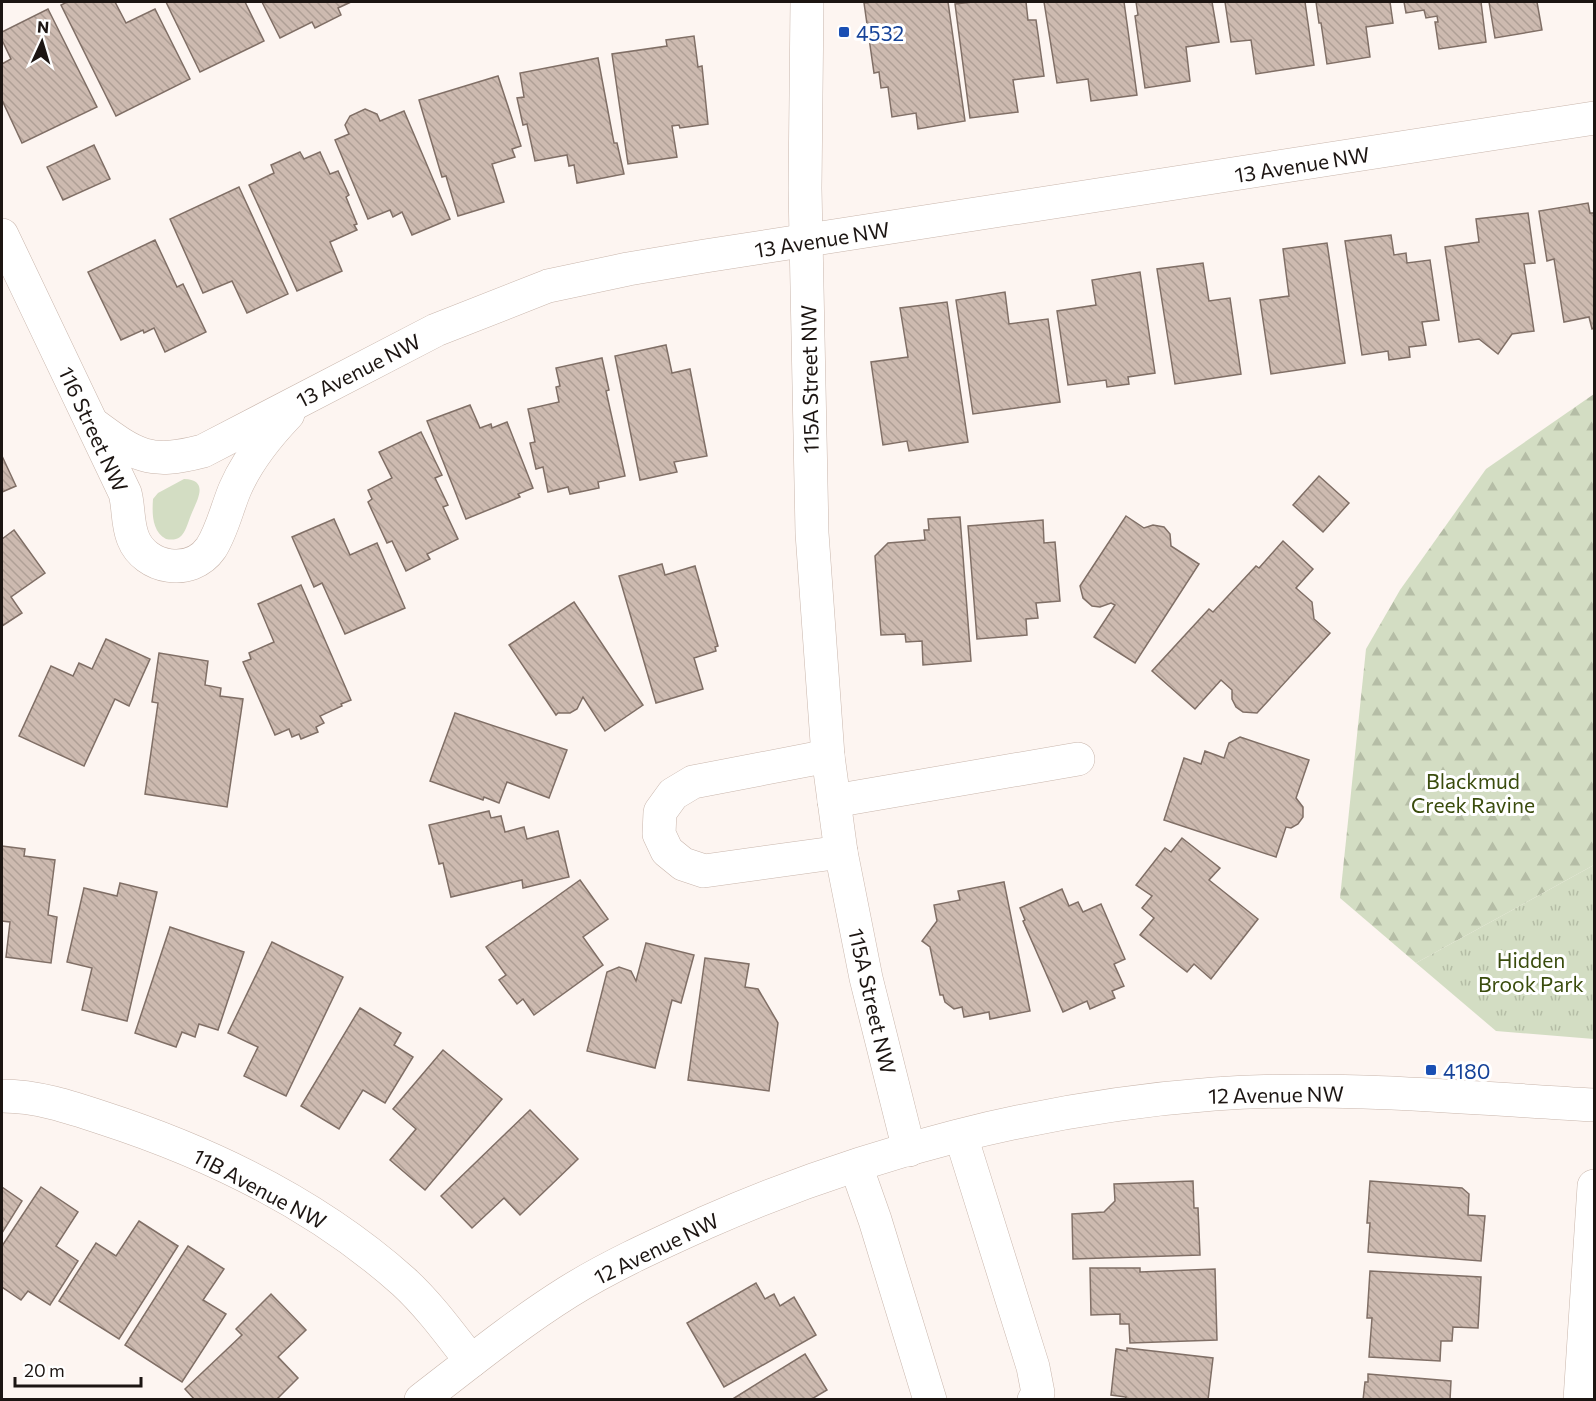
<svg xmlns="http://www.w3.org/2000/svg" width="1596" height="1401" viewBox="0 0 1596 1401" font-family="Commissioner,sans-serif">
<defs>
<pattern id="forest-firs" width="22" height="20" patternUnits="userSpaceOnUse" patternTransform="scale(1.5)"><rect width="22" height="20" fill="#d3ddc3"/><path d="M5 1l3.5 6h-7zM16 11l3.5 6h-7z" fill="#b5bda6"/></pattern>
<pattern id="park-tufts" width="24" height="20" patternUnits="userSpaceOnUse" patternTransform="scale(1.5)"><rect width="24" height="20" fill="#d3ddc3"/><path d="M3 7l-1-3M5 7V3M7 7l1-3M15 17l-1-3M17 17v-4M19 17l1-3" fill="none" stroke="#b5bda6"/></pattern>
<pattern id="building-back-hatch" width="6" height="6" patternUnits="userSpaceOnUse" patternTransform="scale(1.5)"><rect width="6" height="6" fill="#cdbab0"/><path d="M-1 5l2 2M0 0l6 6M5-1l2 2" fill="none" stroke="#af9f96"/></pattern>
</defs>
<rect width="100%" height="100%" fill="#fdf5f1"/>
<path fill="#d3ddc3" d="M184,479c26,1 13,21 7,36 -3,7 -5,17 -11,22 -4,3 -9,3 -14,2 -14,-8 -14,-25 -13,-40l5,-6z"/>
<polygon fill="url(#forest-firs)" points="1594,394 1594,865 1416,963 1340,898 1366,649 1400,590 1486,469"/>
<polygon fill="url(#park-tufts)" points="1594,865 1594,1039 1496,1031 1416,963"/>
<g fill="url(#building-back-hatch)" stroke="#806f66" stroke-width="1.5">
<polygon points="67,2 115,2 126,23 155,9 190,79 116,116 61,5"/>
<polygon points="166,2 245,2 264,41 200,72"/>
<polygon points="262,2 351,2 338,8 341,15 315,28 312,22 280,38"/>
<polygon points="872,2 948,2 965,121 918,129 916,113 892,117 888,87 881,88 879,72 874,73 864,3"/>
<polygon points="973,2 1026,2 1028,20 1036,20 1044,76 1013,80 1018,112 970,118 955,4"/>
<polygon points="1044,2 1124,2 1137,95 1091,101 1088,79 1057,83"/>
<polygon points="1136,2 1212,2 1219,42 1186,47 1190,81 1145,88 1135,16 1138,15"/>
<polygon points="1225,2 1305,2 1314,65 1256,74 1251,40 1231,42"/>
<polygon points="1316,2 1390,2 1393,23 1366,27 1370,57 1327,64 1321,23 1319,23"/>
<polygon points="1404,2 1481,2 1486,42 1439,49 1435,22 1438,22 1437,16 1426,18 1424,10 1406,13"/>
<polygon points="1489,2 1537,2 1542,30 1495,38"/>
<polygon points="48,9 97,107 22,143 2,100 2,64 11,59 2,40 2,32"/>
<polygon points="694,36 698,67 702,66 708,124 680,128 679,125 672,126 677,157 628,164 612,54 667,46 666,40"/>
<polygon points="598,58 614,143 617,143 624,174 577,183 574,165 569,166 567,155 535,161 527,124 523,125 517,98 524,97 520,73"/>
<polygon points="498,76 521,146 512,149 515,157 492,164 504,202 458,216 446,176 442,177 419,100"/>
<polygon points="365,109 377,114 380,121 404,111 450,219 412,235 402,212 393,217 390,210 368,219 335,140 349,134 345,125 350,116"/>
<polygon points="94,145 110,179 63,200 47,167"/>
<polygon points="300,152 304,159 320,152 330,174 338,171 349,195 346,197 357,224 354,225 357,230 330,242 342,271 297,291 249,185 274,173 271,165"/>
<polygon points="239,187 288,294 247,313 232,281 203,293 170,219"/>
<polygon points="1588,203 1590,213 1594,213 1594,328 1592,329 1589,317 1564,322 1554,259 1547,261 1539,211"/>
<polygon points="1528,213 1535,263 1524,264 1534,331 1512,334 1498,354 1479,339 1459,342 1445,247 1479,242 1476,219"/>
<polygon points="1391,235 1394,255 1406,253 1407,263 1430,260 1439,320 1422,322 1426,345 1409,347 1410,357 1389,360 1388,351 1362,355 1345,241"/>
<polygon points="155,240 177,287 183,284 206,332 165,352 154,328 144,333 143,330 121,340 88,272"/>
<polygon points="1327,243 1345,363 1271,374 1260,300 1289,296 1283,249"/>
<polygon points="1203,263 1209,301 1230,298 1241,374 1175,384 1157,269"/>
<polygon points="1140,272 1155,373 1128,377 1129,384 1107,387 1106,380 1068,385 1057,311 1096,305 1092,280"/>
<polygon points="1005,292 1009,324 1048,319 1060,402 973,414 956,300"/>
<polygon points="947,302 968,442 909,451 907,441 883,445 871,362 908,357 900,308"/>
<polygon points="666,345 672,373 690,369 707,456 674,462 677,472 640,480 615,356"/>
<polygon points="602,358 609,390 606,391 625,476 598,482 599,488 570,494 568,487 548,492 543,467 536,469 530,443 535,442 528,409 559,402 556,387 560,386 556,368"/>
<polygon points="470,405 480,428 491,424 492,428 507,422 533,488 518,494 520,497 466,519 427,421"/>
<polygon points="421,432 442,475 435,478 448,505 443,507 458,539 427,554 430,559 406,571 392,541 387,543 368,502 372,499 368,490 392,478 379,452"/>
<polygon points="2,456 16,486 2,492"/>
<polygon points="1319,476 1349,503 1323,532 1293,505"/>
<polygon points="1126,516 1144,528 1153,525 1164,527 1170,534 1171,546 1199,564 1135,663 1094,637 1115,605 1111,603 1100,607 1092,606 1083,598 1080,586"/>
<polygon points="960,517 971,661 923,665 922,641 906,642 905,634 881,635 875,556 888,543 925,540 924,530 929,530 928,519"/>
<polygon points="334,519 350,555 377,543 405,608 345,634 322,583 314,587 292,537"/>
<polygon points="1043,520 1044,543 1055,542 1060,601 1036,603 1038,618 1026,619 1027,635 977,639 968,526"/>
<polygon points="14,530 45,573 11,597 22,613 2,626 2,539"/>
<polygon points="1283,541 1313,569 1296,588 1312,602 1314,619 1330,633 1257,713 1243,712 1236,707 1232,699 1232,690 1221,680 1195,709 1152,671 1209,609 1213,612 1256,566 1259,568"/>
<polygon points="662,564 665,575 695,566 718,646 715,647 716,651 694,658 703,689 656,703 619,576"/>
<polygon points="301,585 351,700 341,704 342,706 320,716 324,723 316,727 318,732 301,739 299,734 292,737 289,729 275,735 243,662 251,659 249,653 274,642 258,604"/>
<polygon points="574,602 643,705 605,731 583,697 577,709 570,713 558,713 556,715 509,645"/>
<polygon points="106,639 150,659 129,706 115,699 84,766 19,736 51,666 73,676 79,663 92,669"/>
<polygon points="159,653 208,661 205,685 221,688 220,696 243,699 227,807 145,794 158,703 152,702"/>
<polygon points="455,713 567,750 549,798 507,782 499,803 484,797 483,800 430,781"/>
<polygon points="1240,737 1309,760 1296,798 1303,807 1303,817 1298,824 1291,828 1286,827 1276,857 1164,820 1184,758 1201,764 1205,751 1224,758 1229,743"/>
<polygon points="489,811 491,818 501,816 505,832 524,827 527,839 558,831 569,877 523,888 522,880 451,897 443,863 439,864 429,825"/>
<polygon points="1182,838 1220,868 1209,880 1258,919 1211,979 1194,964 1187,972 1140,935 1154,918 1142,908 1152,896 1136,885 1165,848 1171,852"/>
<polygon points="2,846 25,849 24,856 55,860 48,915 57,917 51,963 6,957 10,922 2,921"/>
<polygon points="580,880 608,919 583,937 603,965 534,1015 523,999 517,1004 499,980 506,975 486,947"/>
<polygon points="1004,882 1030,1011 990,1019 989,1012 964,1017 962,1007 954,1009 945,1002 943,995 940,995 930,947 922,941 937,921 934,905 960,900 958,891"/>
<polygon points="120,883 157,892 127,1021 82,1010 92,968 67,962 84,888 117,896"/>
<polygon points="1062,889 1069,906 1078,902 1083,912 1101,904 1125,959 1114,964 1124,986 1112,991 1115,998 1090,1009 1087,1001 1063,1012 1023,921 1025,920 1020,908"/>
<polygon points="170,927 244,952 218,1030 199,1024 195,1037 182,1032 176,1047 135,1033"/>
<polygon points="272,942 343,977 286,1096 244,1076 258,1047 228,1033"/>
<polygon points="646,943 694,955 681,1003 672,1000 655,1068 587,1051 607,972 619,967 631,971 636,981"/>
<polygon points="705,958 749,964 745,987 758,989 778,1023 769,1091 688,1080"/>
<polygon points="360,1008 401,1033 394,1045 413,1057 385,1103 363,1090 339,1129 301,1106"/>
<polygon points="443,1050 502,1099 425,1190 390,1160 416,1129 393,1109"/>
<polygon points="530,1110 578,1159 520,1215 504,1198 472,1228 441,1196"/>
<polygon points="1193,1181 1194,1208 1198,1208 1200,1255 1073,1259 1072,1214 1104,1212 1115,1201 1114,1184"/>
<polygon points="1370,1181 1462,1188 1469,1194 1468,1215 1485,1216 1481,1261 1368,1252 1370,1223 1367,1223"/>
<polygon points="2,1187 22,1201 2,1233"/>
<polygon points="41,1187 78,1212 56,1246 78,1261 50,1305 28,1291 21,1300 2,1287 2,1246"/>
<polygon points="139,1221 178,1246 119,1339 59,1301 96,1243 116,1256"/>
<polygon points="188,1246 224,1269 203,1300 226,1314 182,1382 125,1345"/>
<polygon points="1090,1268 1140,1268 1140,1272 1215,1269 1217,1340 1130,1343 1129,1324 1120,1324 1120,1314 1091,1315"/>
<polygon points="1370,1271 1481,1277 1478,1328 1453,1327 1452,1341 1441,1341 1440,1361 1369,1357 1372,1318 1367,1318"/>
<polygon points="756,1283 765,1299 774,1294 780,1306 794,1297 816,1335 724,1387 687,1323"/>
<polygon points="271,1294 306,1330 278,1357 298,1378 276,1400 195,1400 185,1389 242,1335 236,1329"/>
<polygon points="1127,1348 1213,1358 1208,1400 1125,1400 1126,1397 1111,1395 1116,1349 1127,1351"/>
<polygon points="805,1354 827,1390 810,1400 731,1400"/>
<polygon points="1368,1374 1451,1381 1450,1400 1363,1400 1365,1382 1368,1382"/>
</g>
<g fill="none" stroke-linecap="round" stroke-linejoin="round">
<defs>
<g id="minor">
<polyline points="807,2 805,188 812,533 828,756 841,852 866,978 909,1150"/>
<path d="M2,235l123,258c4,14 2,30 8,45 12,31 58,39 78,10 11,-17 16,-40 24,-59 12,-28 32,-53 53,-75"/>
<path d="M93,424c43,32 56,41 110,27l233,-121 112,-44 80,-17 77,-13 889,-138"/>
<polyline points="828,756 693,782 673,794 660,812 659,834 667,851 683,864 704,871 841,852"/>
<polyline points="834,801 1078,759"/>
<path d="M2,1096c35,0 68,11 101,22 108,35 215,87 301,164 25,23 46,52 67,79"/>
<polyline points="961,1136 1033,1367 1038,1393 1034,1400"/>
<polyline points="856,1166 875,1220 930,1400"/>
<path d="M421,1400c48,-37 96,-76 147,-108 43,-27 93,-49 139,-70 159,-70 333,-115 507,-128 126,-9 254,4 380,11"/>
<polyline points="1580,1400 1594,1186"/>
</g>
</defs>
<use href="#minor" stroke="#c9b6ac" stroke-width="34"/>
<use href="#minor" stroke="#fff" stroke-width="33"/>
</g>
<g fill="#1a4fb4" stroke="#fff" stroke-width="2">
<rect x="838" y="26" width="12" height="12" rx="3"/>
<rect x="1425" y="1064" width="12" height="12" rx="3"/>
</g>
<g text-anchor="middle" dominant-baseline="central" stroke-width="6" stroke-linejoin="round" paint-order="stroke">
<g font-size="21" fill="#164399" stroke="#fff" text-anchor="start">
<text x="856" y="32">4532</text>
<text x="1443" y="1070">4180</text>
</g>
<g font-size="21" fill="#1c1512" stroke="#fff">
<text transform="translate(1302 164) rotate(-9)">13 Avenue NW</text>
<text transform="translate(822 239) rotate(-9)">13 Avenue NW</text>
<text transform="translate(358 370) rotate(-27)">13 Avenue NW</text>
<text transform="translate(809 379) rotate(-91)">115A Street NW</text>
<text transform="translate(94 429) rotate(65)">116 Street NW</text>
<text transform="translate(873 1001) rotate(77)">115A Street NW</text>
<text transform="translate(1276 1094) rotate(-1)">12 Avenue NW</text>
<text transform="translate(260 1188) rotate(28)">11B Avenue NW</text>
<text transform="translate(656 1248) rotate(-26)">12 Avenue NW</text>
</g>
<g font-size="21" fill="#3a4c0d" stroke="#fff">
<text x="1473" y="780">Blackmud<tspan x="1473" dy="24">Creek Ravine</tspan></text>
<text x="1531" y="959">Hidden<tspan x="1531" dy="24">Brook Park</tspan></text>
</g>
</g>
<rect width="1596" height="1401" fill="none" stroke="#1c1512" stroke-width="6"/>
<g transform="translate(42 42) rotate(4)" stroke="#ffffff" stroke-width="4.5" paint-order="stroke">
<path d="M0-4.5L10 22L0 15L-10 22Z" fill="#1c1512"/>
<text y="-9" font-size="16" font-weight="bold" text-anchor="middle" fill="#1c1512">N</text>
</g>
<path d="M15 1377v9h126v-9" fill="none" stroke="#1c1512" stroke-width="3"/>
<text x="24" y="1377" font-size="18" fill="#1c1512" stroke="#ffffff" stroke-width="4.5" paint-order="stroke">20 m</text>
</svg>
